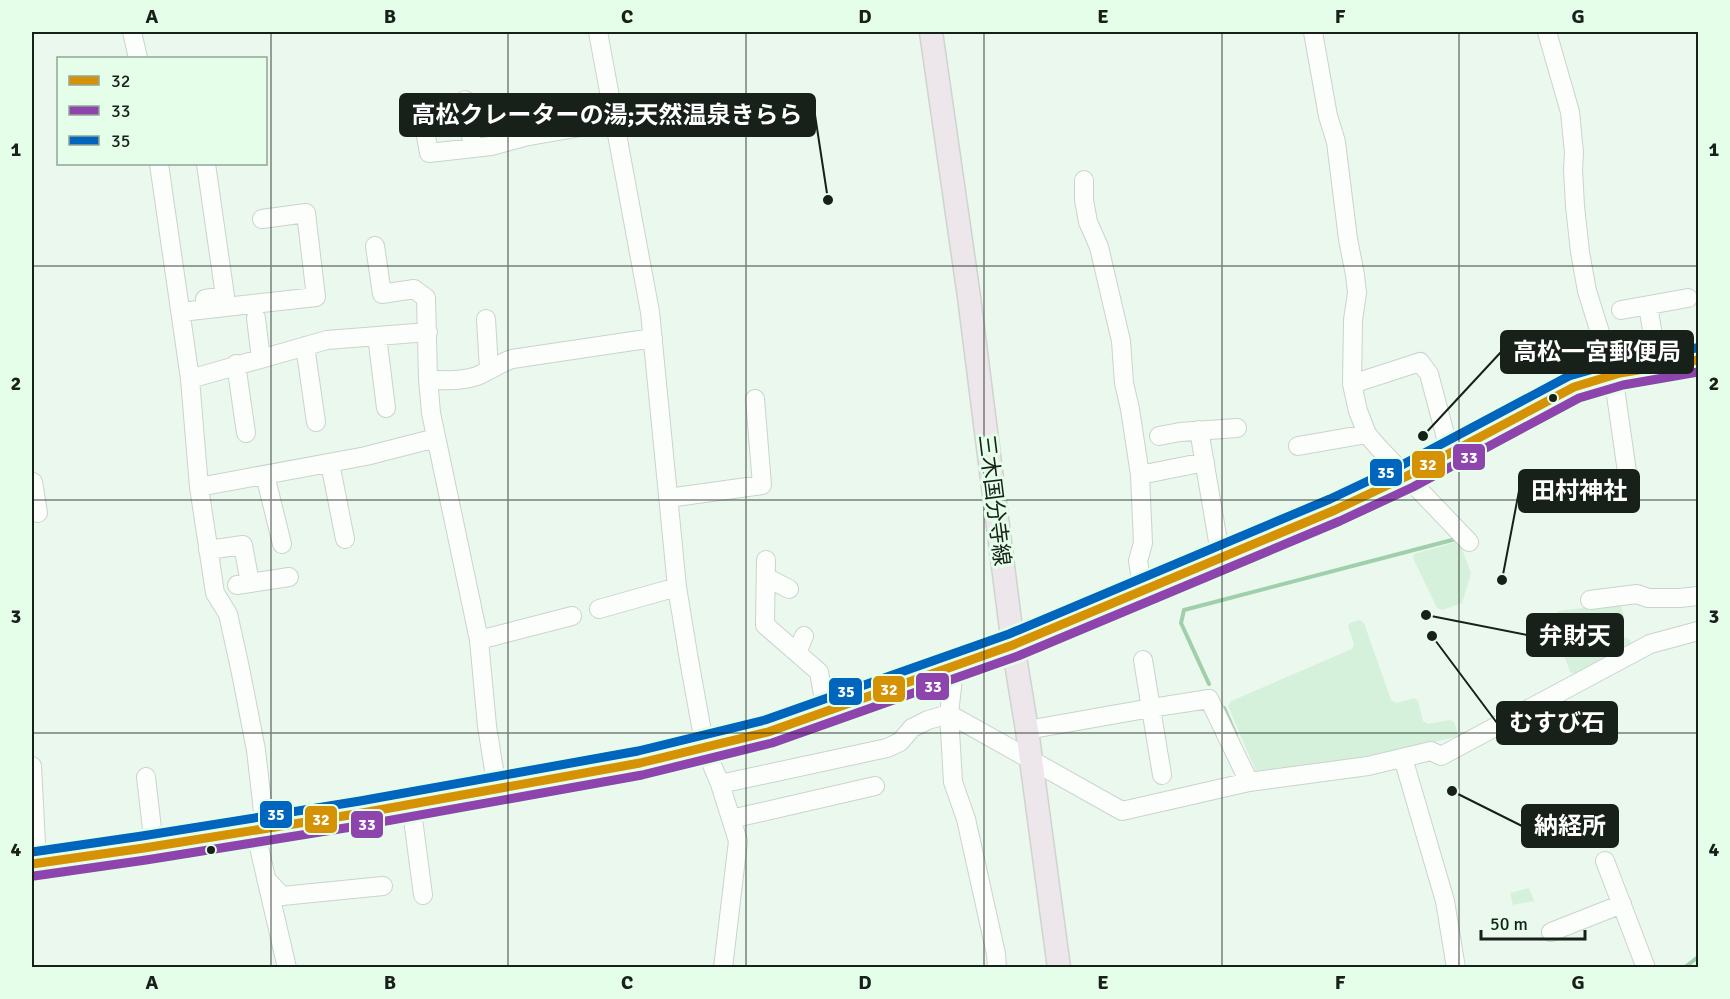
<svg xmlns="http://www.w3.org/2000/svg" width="1730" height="999" font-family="Signika,'Noto Sans JP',sans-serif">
  <rect width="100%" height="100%" fill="#ebf8ee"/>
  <path fill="#d6f1db" d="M1456 542 1460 544 1471 573 1470 577 1462 603 1442 610 1437 608 1413 558 1414 554Z
    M1618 603 1621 605 1624 617 1622 619 1563 634 1559 632 1556 614 1559 611Z
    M1360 620 1364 623 1391 700 1396 703 1414 698 1418 701 1423 721 1428 724 1450 720 1454 722 1458 734 1456 737C1391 752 1326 765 1260 773L1256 772 1228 706 1231 701 1352 649 1354 645 1348 626 1350 623Z
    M1620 635 1630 640 1631 644 1575 674 1570 672 1563 652 1565 648 1594 641 1597 643 1601 653 1613 650 1611 640 1613 637Z
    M1529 888 1534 901 1513 905 1510 893Z"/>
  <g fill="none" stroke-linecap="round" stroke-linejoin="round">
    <path stroke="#a0cfac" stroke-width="4" d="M1209 684 1181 623 1184 610 1456 539
      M1224 708 1236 735
      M1684 968 1698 957"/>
    <g stroke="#c9d4cc" stroke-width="20">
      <path id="minor" d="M132 32 138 58
        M598 32 650 312 677 587 689 660 705 748 720 784 738 841 723 968
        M1313 32 1328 116 1336 142 1348 239 1355 275 1357 293 1353 320 1352 384 1358 411 1367 434 1378 447 1469 542
        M1547 32 1570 112 1574 153 1573 170 1575 206 1580 252 1587 291 1613 374 1628 479
        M465 100 473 148
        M421 109 429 153 491 146 524 137 615 121
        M159 164 190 379 199 487 215 593 228 614 240 668 256 750 265 829
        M1084 180V200L1088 222 1099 247 1121 341 1124 383 1130 409 1140 475 1143 543 1138 561 1143 591
        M375 246 382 294 414 289 426 298 428 379 431 413 479 640 487 726 497 789
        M205 299 225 296 206 164
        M1648 306 1658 365
        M1621 310 1688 298
        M181 312 316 297 306 213 262 219
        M256 318 261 359
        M486 319 489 370
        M377 336 386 408
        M305 346 316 422
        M236 364 246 433
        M190 379 327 340 428 332
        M428 379C444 381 462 381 477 376 489 371 500 363 512 359L653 338
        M1352 384 1420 362 1429 374 1450 453
        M1199 430 1221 559
        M1159 436 1180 432 1237 428
        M1298 446 1367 434
        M330 463 345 539
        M265 475 282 544
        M1140 475 1205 462
        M33 482 38 513
        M199 487 366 456 436 438
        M668 498 762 485 755 399
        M208 550 243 545 250 583
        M766 560 765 625 819 672 826 711
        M766 577 789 589
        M237 585 289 577
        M1590 600 1637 594 1648 598H1680L1698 596
        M599 609 677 587
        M479 640 572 616
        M797 653 804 636
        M1143 660 1162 775
        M950 669 953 678 949 714 953 782 966 819 996 954 997 968
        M1027 730 1151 708 1209 699 1249 782
        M1403 758 1445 901 1456 968
        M32 766 37 863
        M146 777 154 846
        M720 784 887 748 900 742 912 728 928 720 949 714 1122 811 1249 782 1368 766 1431 751 1441 756 1650 644 1698 631
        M411 804 423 895
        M731 819 875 786
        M255 830 287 968
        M1605 861 1646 968
        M266 879 282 896 383 886
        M1551 932 1622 904"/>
    </g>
    <g stroke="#ced4cf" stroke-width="25">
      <path id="major" d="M931 32 969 297 1013 645 1027 730 1059 968
        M32 864 144 848 362 813 640 763 768 732 1013 645 1255 544 1335 510 1407 476 1574 387C1615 372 1656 366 1698 360"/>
    </g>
    <use href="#minor" stroke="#fcfefc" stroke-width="18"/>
    <use href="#major" stroke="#ede6eb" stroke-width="22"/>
    <g stroke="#e5feea" stroke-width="14">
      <path id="bus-1" d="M32 864 144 848 362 813 640 763 768 732 1013 645 1335 510 1407 476 1574 387 1620 373 1698 360"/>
    </g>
    <g stroke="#e5feea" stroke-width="14">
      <path id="bus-2" d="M34 876 146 860 364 825 642 775 772 743 1018 656 1340 521 1413 487 1579 398 1623 385 1698 372"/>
    </g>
    <g stroke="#e5feea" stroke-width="14">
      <path id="bus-3" d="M32 852 142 836 360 801 638 751 765 720 1009 634 1330 499 1402 465 1569 376 1618 362 1696 348"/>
    </g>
    <use href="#bus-1" stroke="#d59204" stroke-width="9"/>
    <use href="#bus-2" stroke="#8e44ad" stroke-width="9"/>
    <use href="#bus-3" stroke="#0065bd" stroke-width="9"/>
  </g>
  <path fill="none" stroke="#172019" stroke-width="1.5" stroke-opacity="0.55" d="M271 32V968M508 32V968M746 32V968M984 32V968M1222 32V968M1459 32V968M32 266H1698M32 500H1698M32 733H1698"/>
  <g fill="#172019" stroke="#e5feea" stroke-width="2">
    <circle cx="1553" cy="398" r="5"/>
    <circle cx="211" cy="850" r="5"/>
  </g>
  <g text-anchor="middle" stroke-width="6" stroke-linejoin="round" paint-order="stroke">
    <g font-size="22" fill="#172019" stroke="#e5feea">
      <text transform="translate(995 500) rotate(83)" y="8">三木国分寺線</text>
    </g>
  </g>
  <path fill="none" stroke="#172019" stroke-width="2" d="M828 200L815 115M1423 436L1501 352M1502 580L1519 491M1426 615L1527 635M1432 636L1497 723M1452 791L1522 826"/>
  <g fill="#172019" stroke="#e5feea" stroke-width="2">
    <circle cx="828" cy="200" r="6"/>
    <circle cx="1423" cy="436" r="6"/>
    <circle cx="1502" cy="580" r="6"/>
    <circle cx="1426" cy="615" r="6"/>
    <circle cx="1432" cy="636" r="6"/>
    <circle cx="1452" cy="791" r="6"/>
  </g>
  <g fill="#172019" stroke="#172019" stroke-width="2">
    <rect x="400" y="94" width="415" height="42" rx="6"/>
    <rect x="1501" y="331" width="192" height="42" rx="6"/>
    <rect x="1519" y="470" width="120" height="42" rx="6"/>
    <rect x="1527" y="614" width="96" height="42" rx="6"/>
    <rect x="1497" y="702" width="120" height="42" rx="6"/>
    <rect x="1522" y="805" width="96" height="42" rx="6"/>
  </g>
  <g font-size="24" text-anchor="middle" font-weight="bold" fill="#fff">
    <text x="607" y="123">高松クレーターの湯;天然温泉きらら</text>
    <text x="1597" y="360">高松一宮郵便局</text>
    <text x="1579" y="499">田村神社</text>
    <text x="1575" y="644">弁財天</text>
    <text x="1557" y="731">むすび石</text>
    <text x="1570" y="834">納経所</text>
  </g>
  <g stroke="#e5feea" stroke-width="2">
    <rect x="1452" y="443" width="34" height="28" rx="6" fill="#8e44ad"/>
    <rect x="1411" y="450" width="35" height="29" rx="6" fill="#d59204"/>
    <rect x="1369" y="458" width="34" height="29" rx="6" fill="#0065bd"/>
    <rect x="915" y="672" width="35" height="29" rx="6" fill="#8e44ad"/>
    <rect x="872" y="675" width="34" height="28" rx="6" fill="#d59204"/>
    <rect x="828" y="677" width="35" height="29" rx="6" fill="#0065bd"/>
    <rect x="259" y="800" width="34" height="29" rx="6" fill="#0065bd"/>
    <rect x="304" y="805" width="34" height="29" rx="6" fill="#d59204"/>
    <rect x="350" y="810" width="34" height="29" rx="6" fill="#8e44ad"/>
  </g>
  <g font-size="16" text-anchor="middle" font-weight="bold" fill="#fff">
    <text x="1469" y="463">33</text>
    <text x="1428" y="470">32</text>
    <text x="1386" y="478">35</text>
    <text x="933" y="692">33</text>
    <text x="889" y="695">32</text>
    <text x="846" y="697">35</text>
    <text x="276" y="820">35</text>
    <text x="321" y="825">32</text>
    <text x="367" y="830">33</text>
  </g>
  <rect width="1730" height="999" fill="none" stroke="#e5feea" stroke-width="66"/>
  <rect x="57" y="57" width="210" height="108" fill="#e5feea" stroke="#93a596" stroke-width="1.5"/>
  <rect x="69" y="76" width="30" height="9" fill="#d59204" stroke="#93a596" stroke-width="1.5"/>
  <text x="111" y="87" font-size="18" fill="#172019">32</text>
  <rect x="69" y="106" width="30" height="9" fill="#8e44ad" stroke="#93a596" stroke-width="1.5"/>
  <text x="111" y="117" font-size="18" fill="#172019">33</text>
  <rect x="69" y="136" width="30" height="9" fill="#0065bd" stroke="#93a596" stroke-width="1.5"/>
  <text x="111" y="147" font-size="18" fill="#172019">35</text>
  <path d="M1481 930v9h104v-9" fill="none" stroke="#172019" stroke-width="3"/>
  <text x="1490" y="930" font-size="18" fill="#172019" stroke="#e5feea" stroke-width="4.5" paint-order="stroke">50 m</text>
  <rect x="33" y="33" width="1664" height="933" fill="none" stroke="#172019" stroke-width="2"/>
  <g font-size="20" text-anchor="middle" font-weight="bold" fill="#172019">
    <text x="152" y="23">A</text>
    <text x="390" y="23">B</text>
    <text x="627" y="23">C</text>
    <text x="865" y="23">D</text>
    <text x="1103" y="23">E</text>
    <text x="1340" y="23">F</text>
    <text x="1578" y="23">G</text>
    <text x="16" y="156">1</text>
    <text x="1714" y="156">1</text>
    <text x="16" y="390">2</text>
    <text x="1714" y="390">2</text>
    <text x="16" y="623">3</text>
    <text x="1714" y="623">3</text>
    <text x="16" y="856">4</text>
    <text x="1714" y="856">4</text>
    <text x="152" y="989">A</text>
    <text x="390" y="989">B</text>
    <text x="627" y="989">C</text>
    <text x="865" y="989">D</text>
    <text x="1103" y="989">E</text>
    <text x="1340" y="989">F</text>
    <text x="1578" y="989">G</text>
  </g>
</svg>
